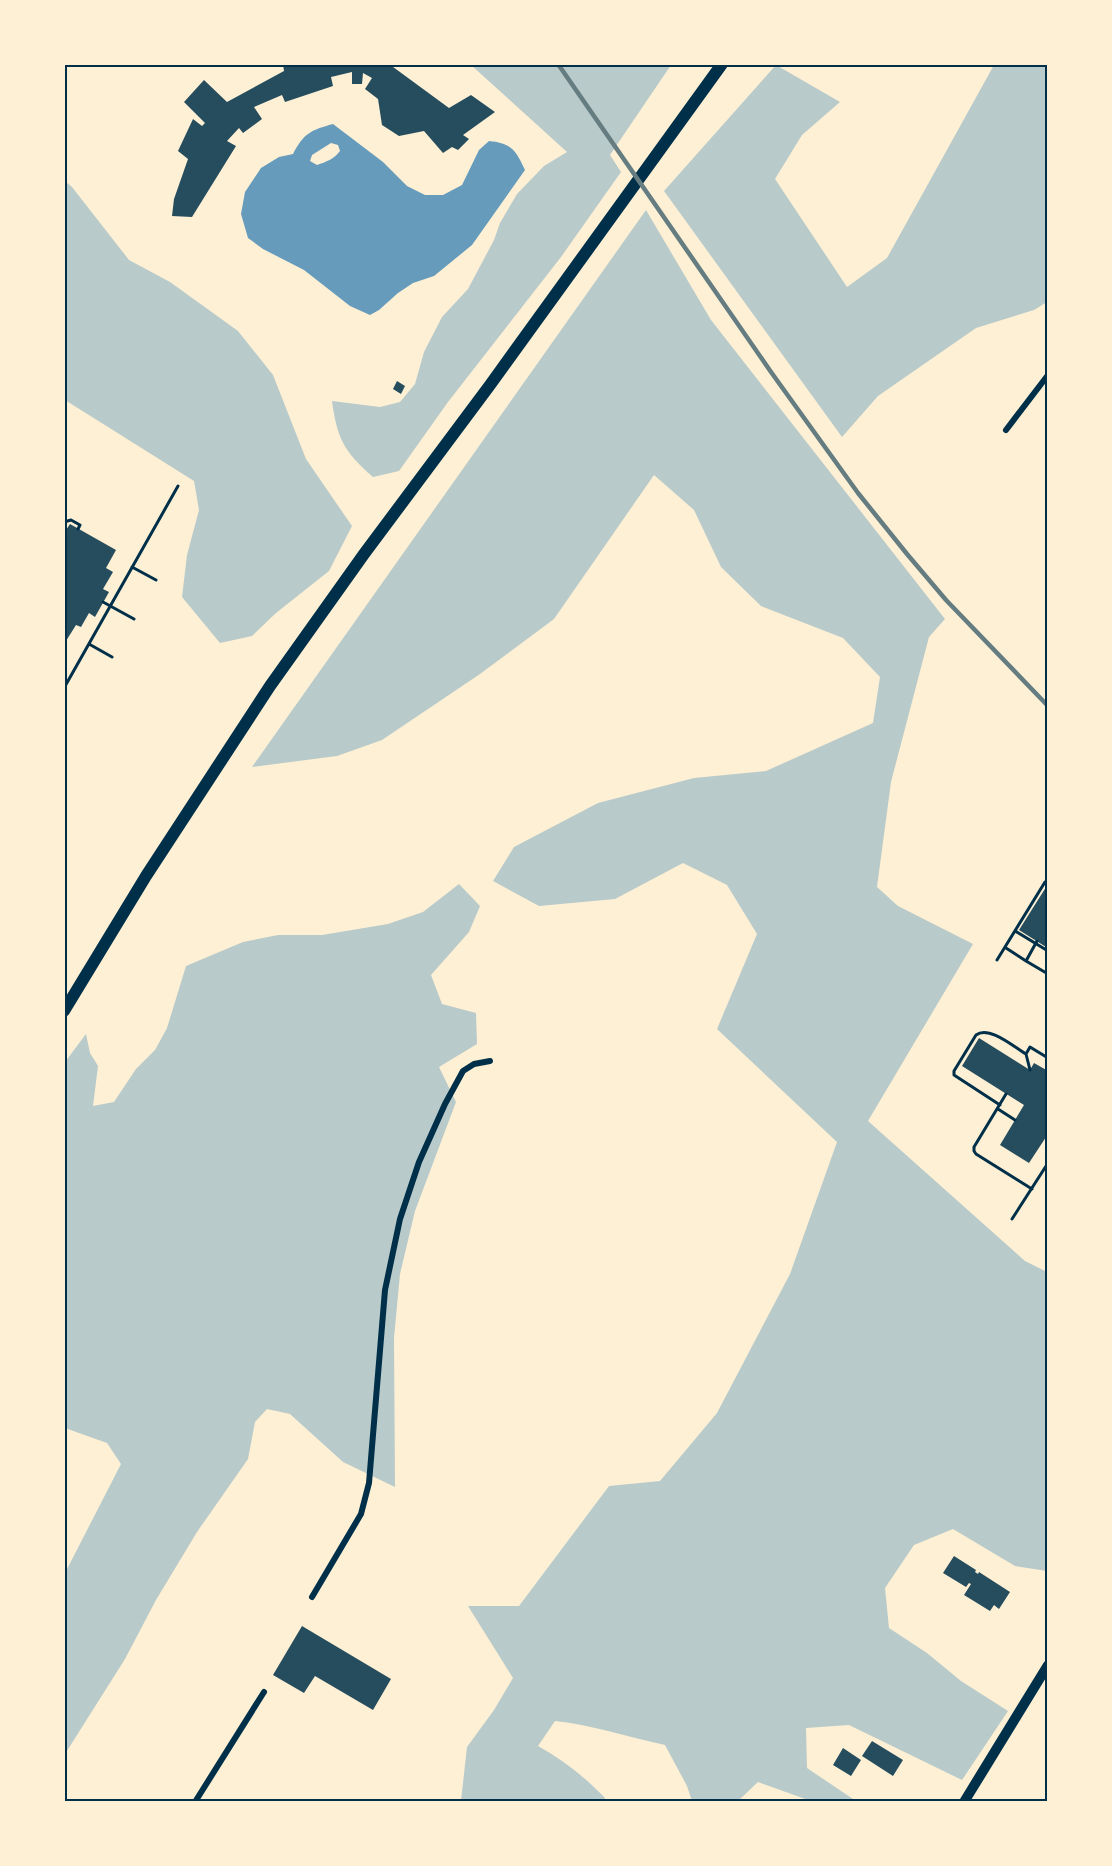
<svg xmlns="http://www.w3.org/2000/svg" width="1112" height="1866" font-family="'Exo 2',sans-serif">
  <rect width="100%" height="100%" fill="#fdf0d5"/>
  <path fill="#b9caca" d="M471 65H671L610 155 621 172 561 257 448 402 399 471 373 477C344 452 337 438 332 401L380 407 400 402 415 384 424 352 442 317 468 289 494 240 500 223 517 194 544 166 567 152Z
    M776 65 840 102 802 135 775 179 847 287 887 258 994 65H1047V302L1034 310 976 328 878 396 842 437 664 191Z
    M65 181 72 187 129 260 170 282 238 331 273 375 306 459 352 526 329 571 276 613 252 636 220 643 182 597 187 555 199 510 194 481 65 400Z
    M646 210 711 320 945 619 929 637 891 782 877 887 898 906 973 944 868 1121 1025 1261 1047 1272V1571L1015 1566 953 1529 914 1545 885 1588 889 1628 927 1653 961 1681 1008 1711 962 1780 849 1725 806 1728 807 1768 856 1801H811L758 1782 738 1801H692L687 1786 665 1745C628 1737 592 1725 555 1721L538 1746C563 1760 585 1777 605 1798L603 1801H461L467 1747 494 1710 513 1678 468 1606H519L609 1486 660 1481 717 1413 790 1274 837 1142 717 1029 757 934 727 885 683 863 615 899 539 906 493 881 514 847 598 803 694 778 766 771 873 723 880 677 843 638 761 606 721 567 694 510 654 475 554 619 480 674 382 740 337 756 252 767Z
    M459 884 480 906 469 932 431 975 442 1004 476 1013 477 1044 439 1067 456 1102 415 1211 400 1274 394 1338 395 1487 343 1462 290 1414 267 1409 255 1422 248 1459 197 1532 156 1600 125 1659 65 1754V1573L121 1464 107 1443 65 1428V1062L86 1034 90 1053 98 1066 93 1106 114 1102 136 1069 155 1050 167 1028 186 966 243 942 278 935H322L388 924 423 912Z"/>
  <path fill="#669bbc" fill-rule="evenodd" d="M333 124 383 162 407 186 425 195H443L462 185 479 150 489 141C511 143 516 150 525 170L472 245 434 276 413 283 398 293 379 310 370 315 350 306 304 270 263 249 248 238 241 214 245 192 261 168 279 157 293 154C304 133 311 130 333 124ZM331 143 338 145 340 151C334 159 326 162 317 165L310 161 312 155Z"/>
  <path fill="#264d5e" d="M283 64H389L449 108 471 95 495 112 463 135 469 139 458 150 452 147 443 153 424 131 399 136 382 125 378 99 365 89 372 78 363 73 362 84H352V72L331 77 333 86 285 102 282 95 254 107 262 119 243 133 239 128 227 141 236 146 192 217 172 216 174 199 188 159 178 151 193 119 202 126 205 123 184 102 204 80 227 102 284 71Z
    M397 381 405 386 401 394 393 389Z
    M70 524 116 550 106 568 113 572 103 589 109 592 95 617 89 613 81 627 76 625 66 641 64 640V533Z
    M1048 884V946L1046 947 1019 930Z
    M979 1038 1030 1070 1034 1063 1048 1071V1134L1029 1163 1000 1145 1024 1105 962 1066Z
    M954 1556 976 1570 975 1572 978 1574 979 1572 1010 1592 999 1609 994 1605 990 1611 964 1595 971 1584 969 1583 966 1587 943 1573Z
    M302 1626 391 1679 373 1710 315 1676 304 1693 273 1675Z
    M872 1741 903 1760 893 1776 862 1756Z
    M843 1748 861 1760 851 1776 833 1765Z"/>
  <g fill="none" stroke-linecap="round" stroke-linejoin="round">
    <path stroke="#003049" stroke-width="3" d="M64 522 71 520 80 525 78 529
      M132 567 156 580
      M103 602 134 619
      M89 644 112 657
      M64 688 178 486
      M1015 931 1048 951
      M1006 948 1026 961 1037 941
      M997 960 1045 882 1048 884
      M1026 961 1048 974
      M1026 1054 1030 1047 1048 1058
      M1006 1094 974 1147V1151L976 1154 1032 1189
      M1000 1105 954 1075V1071L976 1035C989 1025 1014 1047 1026 1054L1030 1070
      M998 1109 1015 1120
      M1012 1219 1048 1163"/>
    <path stroke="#003049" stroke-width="6" d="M1006 430 1048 375
      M312 1597 361 1514 369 1483 385 1290 400 1219 419 1162 445 1104 463 1071 474 1064 490 1061
      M195 1802 264 1692"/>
    <path stroke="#003049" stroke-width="10" d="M964 1802 1048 1665"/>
    <path stroke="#003049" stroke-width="12" d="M64 1011 146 876 270 686 364 554 490 385 722 64"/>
    <path stroke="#657d81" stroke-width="4.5" d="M558 64 771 372 858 493 907 554 946 600 1048 706"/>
  </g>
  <rect width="1112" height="1866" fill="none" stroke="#fdf0d5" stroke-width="132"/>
  <rect x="66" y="66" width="980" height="1734" fill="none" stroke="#003049" stroke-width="2"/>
</svg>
